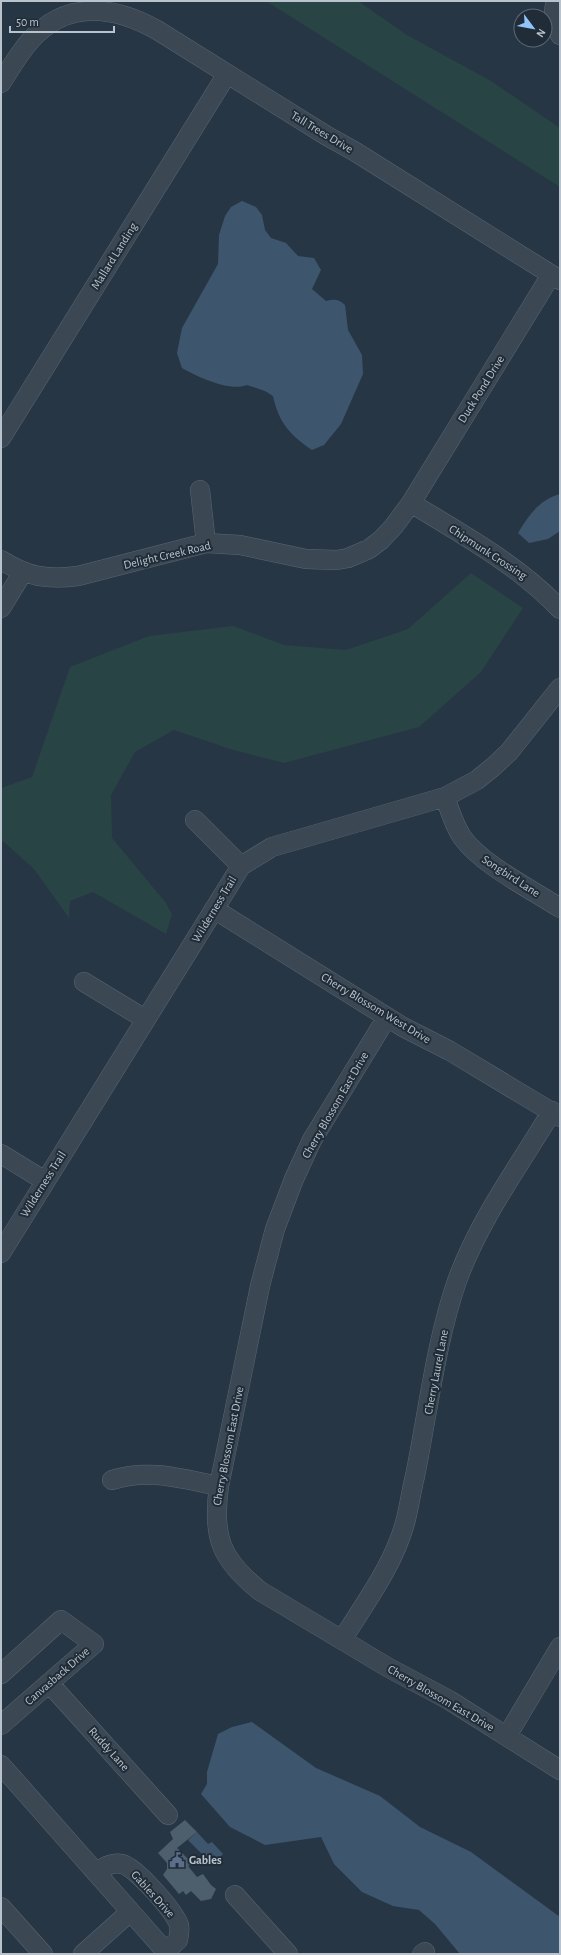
<svg xmlns="http://www.w3.org/2000/svg" width="561" height="1955" font-family="'Alegreya Sans',sans-serif">
  <rect width="100%" height="100%" fill="#273644"/>
  <path fill="#294445" d="M266 1H358L407 35 491 81 560 128V187Z
    M471 573 523 608 481 672 419 727 284 763 230 749 174 730 135 752 111 795 112 838 166 903 172 914 166 934 93 892 70 901 69 918 34 869 4 842 1 841V788L32 777 70 667 149 636 233 626 284 645 346 650 408 629Z"/>
  <path fill="#3d566d" d="M242 201 256 207 262 215 265 230 271 238 286 243 298 256 314 258 321 270 312 289 326 301C334 299 339 299 345 305L348 330 362 355 363 374 341 424 324 445 312 450C290 435 279 423 273 396L265 391 247 385C230 392 198 377 182 368L177 353 182 328 218 264 219 235 225 216 231 207Z
    M560 494V531L548 539 529 543 518 533C529 515 539 500 560 494Z
    M252 1722 316 1768 380 1796 420 1827 471 1852 560 1917V1954H460L435 1924 419 1910 393 1906 362 1892 334 1864 321 1837 265 1845 230 1827 201 1794 207 1784V1772L218 1734 232 1727Z
    M197 1832 208 1844 212 1842 223 1854 218 1859 214 1855 207 1859 188 1840Z"/>
  <path fill="#4d5e6c" d="M185 1820 197 1832 177 1848 193 1864 188 1866 197 1877 203 1874 211 1885 216 1889 211 1899 201 1901 191 1891 186 1895 183 1891 179 1894 163 1875 167 1869V1863L158 1853 173 1839 170 1832Z"/>
  <g fill="none" stroke-linecap="round" stroke-linejoin="round">
    <g stroke="#5a6671" stroke-width="20">
      <path id="minor" d="M556 1C552 14 554 23 560 35
        M1 83C10 69 18 55 29 42 65 0 112 5 157 30L327 136 354 151 560 280
        M1 438 227 74
        M200 490 206 543
        M411 503C463 535 517 564 560 609
        M1 560C28 577 47 580 78 576L206 543 240 545 306 559 337 560 348 558 369 549 381 540 394 526 411 503 551 275
        M1 608 23 572
        M445 797C450 811 454 825 462 837 482 865 531 889 560 908
        M195 820 241 866
        M214 909 403 1027 450 1051 560 1117
        M84 982 145 1019
        M387 1017 312 1140 294 1179 275 1229 260 1286 219 1486C212 1536 220 1559 260 1591L389 1668 449 1700 560 1770
        M1 1154 45 1181
        M1 1253 241 866 272 847 445 797 477 780 493 767 509 752 560 688
        M112 1480C149 1468 182 1479 219 1486
        M342 1640C365 1603 393 1566 405 1523 409 1508 411 1492 415 1476 428 1412 436 1341 457 1281 479 1220 519 1166 552 1111
        M1 1674 61 1620 94 1644 1 1725
        M49 1683 168 1815
        M507 1736 560 1647
        M1 1765 168 1954
        M96 1873C104 1867 111 1862 122 1864 136 1867 174 1911 179 1925 180 1929 179 1935 178 1940L166 1951
        M235 1895 288 1954
        M1 1907 43 1954
        M83 1954 130 1912
        M422 1954 425 1952"/>
    </g>
    <use href="#minor" stroke="#3b4853" stroke-width="19"/>
  </g>
  <defs>
    <g id="civic-bare" transform="scale(1.2)"><path d="M-.6-6.5H3V-4.5H.6V-3L4-1V1h2V6H-6V1h2V-1L-.6-3ZM-1.2 2.5V6h2.4V2.5Z" fill="#5c6f8a" stroke="#202d39" stroke-width="2.5" paint-order="stroke"/></g>
  </defs>
  <g fill-rule="evenodd">
    <use href="#civic-bare" x="177" y="1860"/>
  </g>
  <g text-anchor="middle" stroke-width="4" stroke-linejoin="round" paint-order="stroke">
    <g font-size="12" fill="#b9c3cd" stroke="#202d39">
      <text transform="translate(322 132) rotate(31)" y="4">Tall Trees Drive</text>
      <text transform="translate(114 256) rotate(-58)" y="4">Mallard Landing</text>
      <text transform="translate(481 389) rotate(-58)" y="4">Duck Pond Drive</text>
      <text transform="translate(488 552) rotate(33)" y="4">Chipmunk Crossing</text>
      <text transform="translate(167 555) rotate(-13)" y="4">Delight Creek Road</text>
      <text transform="translate(511 876) rotate(33)" y="4">Songbird Lane</text>
      <text transform="translate(214 909) rotate(-59)" y="4">Wilderness Trail</text>
      <text transform="translate(376 1008) rotate(31)" y="4">Cherry Blossom West Drive</text>
      <text transform="translate(335 1105) rotate(-60)" y="4">Cherry Blossom East Drive</text>
      <text transform="translate(43 1184) rotate(-58)" y="4">Wilderness Trail</text>
      <text transform="translate(436 1372) rotate(-79)" y="4">Cherry Laurel Lane</text>
      <text transform="translate(228 1446) rotate(-79)" y="4">Cherry Blossom East Drive</text>
      <text transform="translate(57 1676) rotate(-41)" y="4">Canvasback Drive</text>
      <text transform="translate(441 1698) rotate(30)" y="4">Cherry Blossom East Drive</text>
      <text transform="translate(109 1749) rotate(48)" y="4">Ruddy Lane</text>
      <text transform="translate(153 1894) rotate(48)" y="4">Gables Drive</text>
    </g>
    <g font-size="12" font-weight="bold" fill="#b9c3cd" stroke="#202d39" text-anchor="start">
      <text x="189" y="1864">Gables</text>
    </g>
  </g>
  <rect width="561" height="1955" fill="none" stroke="#b9c3cd" stroke-width="4"/>
  <g transform="translate(533 28) rotate(122)"><circle r="19" fill="#202d39" stroke="#5d6974"/>
  <path d="M0-3L7 15L0 10L-7 15Z" fill="#91c5fa"/>
  <text y="-6" font-size="11" font-weight="bold" text-anchor="middle" fill="#b9c3cd">N</text>
  </g>
  <path d="M10 26v6h104v-6" fill="none" stroke="#b9c3cd" stroke-width="2"/>
  <text x="16" y="26" font-size="12" fill="#b9c3cd" stroke="#202d39" stroke-width="3" paint-order="stroke">50 m</text>
</svg>
